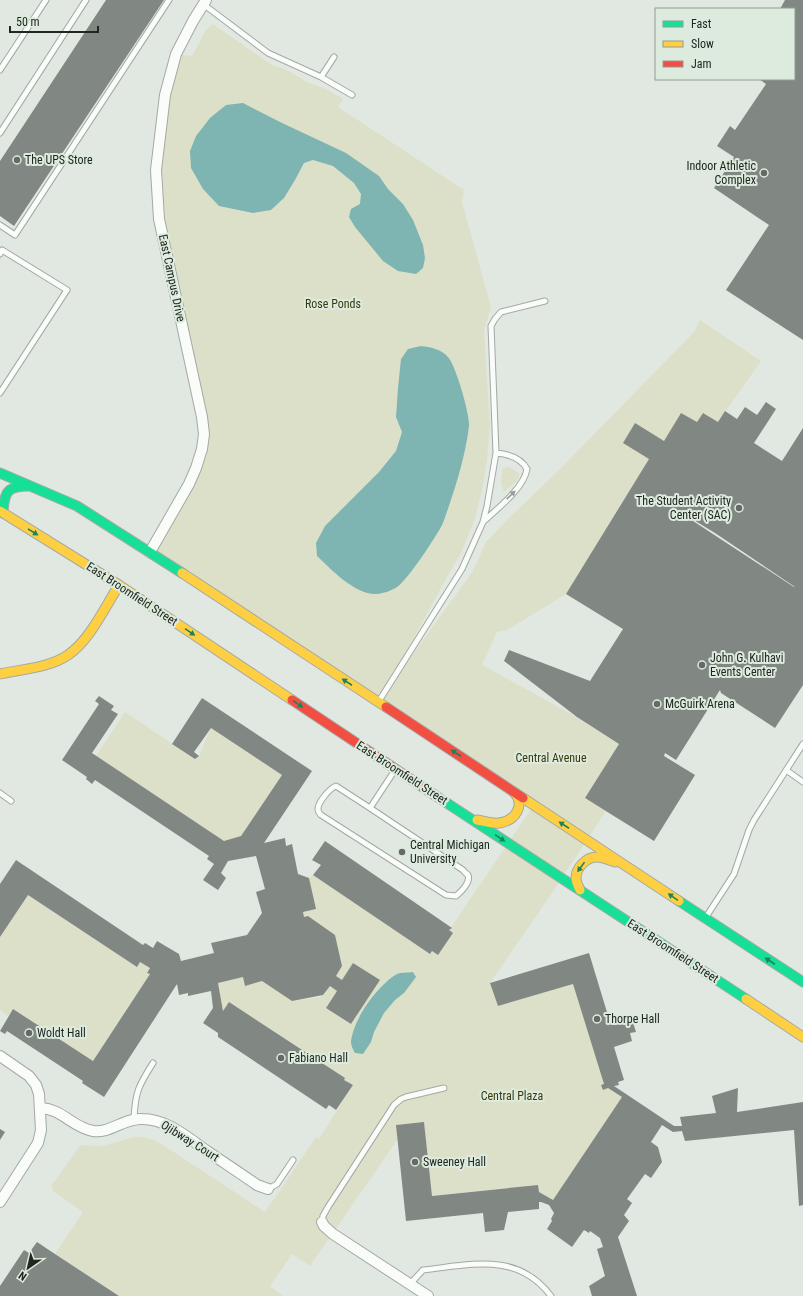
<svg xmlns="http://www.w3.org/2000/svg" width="803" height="1296" font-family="'Roboto Condensed',sans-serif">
  <rect width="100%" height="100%" fill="#e0e8e1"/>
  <path fill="#dde0c9" d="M213 24 272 65 287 70 307 82 326 89 343 99 338 107 464 190 462 202 491 307 484 331 490 425 487 460 482 491 474 521 462 551 442 586 382 697 473 571 486 542 508 519 560 469 694 332 700 320 761 361 718 422 703 413 697 422 681 413 664 441 649 459 566 594 507 630 497 632 482 665 577 717 619 744 585 798 606 811 550 896 490 983 498 1006 573 984 604 1084 603 1090 608 1088 622 1097 553 1200 539 1192 538 1185 432 1196 424 1122 397 1125 398 1139 310 1266 292 1254 270 1286 283 1296H119L55 1254 83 1212 53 1191 52 1189V1185L79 1147 81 1145 103 1146 134 1137C145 1136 154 1140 163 1145L265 1212 316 1137 319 1139 353 1085 344 1080V1078L229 1002 223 1011 218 983 243 977 245 985 262 981 292 1001 321 997 330 986 337 991 326 1008 351 1024 378 979 354 963 342 980 336 976 342 966 335 935 308 916 304 917 303 912 315 909 309 878 313 875 430 954 432 951 438 955 453 933 449 930 456 920 534 805 150 552 196 468 202 417 164 243 156 170 176 54 192 56 206 30Z
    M509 467 520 474 517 481 504 492 501 482 503 468Z
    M125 712 195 759 199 756 211 728 282 775 241 836 224 841 96 756Z
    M28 895 137 967 140 962 150 968 147 972 150 974 93 1061 13 1009 8 1016 0 1010V937Z"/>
  <path fill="#7eb4b1" d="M243 103 280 122 346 153 379 176 388 189 403 204 413 220 423 245 425 258 423 268 416 274 398 271 383 261 355 227 349 217 351 209 360 204 361 194 354 183 333 166 313 160 304 163 295 180 284 198 271 210 253 213 219 206 203 189 191 168 190 151 196 136 210 118 226 105Z
    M421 346C430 347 441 349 448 357 456 366 470 415 469 426 465 459 454 492 443 523 438 534 407 581 397 587 393 590 382 594 377 594 355 595 332 570 317 556L316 543 325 526 379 472 396 451 402 432 396 417 398 388 401 359 408 349Z
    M413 972 416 977 404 993 395 1000 384 1013 374 1032 371 1042 363 1054 355 1053C353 1050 351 1045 351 1042 353 1019 378 985 397 974 401 972 408 973 413 972Z"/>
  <path fill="#818884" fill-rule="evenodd" d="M106 0H164L14 226 0 216V161Z
    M785 0H803V340L726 290 769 225 714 188 734 157 717 146 730 126 735 130 766 84 759 79H794V9H780Z
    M766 402 776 409 754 443 782 461 803 428V685L775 728 721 693 720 690 676 760 665 753 664 756 695 775 654 841 585 798 619 744 577 717 504 661 509 650 590 681 623 629 566 594 649 459 623 443 635 423 664 441 681 413 697 422 703 413 718 422 725 411 737 419 745 407 757 415ZM661 500 715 533 795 587H794Z
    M99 696 114 706 111 710 118 714 92 753 224 841 241 836 282 775 211 728 194 752 199 756 195 759 172 744 202 698 312 771 264 843 285 838 286 846 292 844 298 874 309 878 316 909 303 912 304 917 308 916 335 935 342 966 336 976 342 980 353 963 380 980 351 1024 326 1008 337 991 330 986 323 995 292 1001 262 981 245 986 243 977 218 983 223 1011 229 1002 345 1078 344 1080 353 1085 336 1110 329 1105 326 1109 218 1037V1033L203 1023 213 1008 211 991 188 996V993L179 995 177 984 104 1097 82 1083 83 1081 7 1031 5 1034 0 1031 13 1009 93 1061 150 974 147 973 150 968 140 962 137 967 28 895 0 937V884L16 860 143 945 145 943 153 948 157 941 179 954 181 961 214 953 211 943 247 935 262 913 256 892 265 889 256 856 228 861 221 873 226 878 218 890 203 880 214 864 207 859 209 856 95 780 92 784 86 779 87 777 62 760 99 704 95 701Z
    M325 841 452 928 449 930 453 933 438 955 432 951 430 954 313 875 321 865 312 860Z
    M589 953 610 1022 631 1016 636 1032 630 1033 632 1041 614 1047 624 1080 618 1082 619 1085 614 1086 674 1126H682L680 1117 716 1113 712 1096 738 1088 737 1112 803 1102V1205L799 1206 794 1130 685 1141 682 1131 673 1132 662 1125 651 1142 658 1147 662 1162 651 1178 645 1174 627 1199 632 1203 624 1215 629 1221 618 1237 637 1296H592L589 1286 605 1276 597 1249 603 1247 600 1238 590 1231 589 1233 584 1230 572 1247 547 1229 552 1221 551 1219 554 1213 549 1205 541 1202H539V1209L508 1212 504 1230 485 1232 483 1213 406 1221 396 1125 424 1122 432 1196 538 1185 539 1192 553 1200 622 1097 608 1088 603 1090 601 1085 604 1084 573 984 498 1006 490 983Z
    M0 1129 5 1132 0 1140Z
    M37 1242 55 1254 119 1296H0V1286L24 1250 29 1253Z"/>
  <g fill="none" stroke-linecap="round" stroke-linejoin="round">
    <g stroke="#a3a9a4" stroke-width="7">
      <path id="lane" d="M203 4 268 53 321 77 352 95
        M0 70 46 0
        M321 77 334 57
        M0 133 86 0
        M0 225 15 235 169 0
        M0 254 2 250 67 290 0 393
        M484 521C498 508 524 488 527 469 521 458 508 454 496 453
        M379 701 462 569 483 522 487 506 496 453 491 326 495 319 501 312 545 301
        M786 770 803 782
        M0 793 11 801
        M370 808 463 870C463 871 467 874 468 875 471 882 461 892 456 896L446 895 321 815C319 813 318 811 318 809 318 802 330 788 336 786L370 808 395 770
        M706 917 734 874 749 830 754 820 803 744
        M134 1119C135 1092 139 1085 153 1063
        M268 1189 277 1184 293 1160
        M322 1222 323 1216 328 1207 394 1105 401 1099 406 1097 444 1088
        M410 1284 423 1270C470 1265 517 1251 551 1296"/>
    </g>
    <g stroke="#a3a9a4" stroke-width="12">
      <path id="street" d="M150 552 189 484 196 468 202 449 204 434 202 417 159 219 156 170 165 95 176 54 193 21 206 0
        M0 1056 29 1076 36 1085 39 1094 41 1130 38 1143 0 1202
        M41 1108C62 1109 72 1127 93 1131 109 1134 124 1118 142 1119 167 1119 187 1137 207 1151 223 1162 240 1173 257 1185L268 1189
        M322 1222 324 1226 333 1234 428 1296"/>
    </g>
    <g stroke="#a3a9a4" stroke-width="11">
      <path id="fast" d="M0 473 77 506 182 573
        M3 513C4 492 7 486 29 486
        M433 794 746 999
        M679 901 803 982"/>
    </g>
    <g stroke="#a3a9a4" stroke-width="11">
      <path id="slow" d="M0 511 119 585 292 700
        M182 573 386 707
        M0 674C22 669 49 668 68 655 90 640 105 607 119 585
        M523 798 679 901
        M477 820C484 821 492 824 499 823 515 821 526 805 514 792
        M580 890C578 886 576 882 576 878 576 868 586 857 597 857 603 857 609 860 615 862
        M746 999 803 1037"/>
    </g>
    <g stroke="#a3a9a4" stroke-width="11">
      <path id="jam" d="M292 700 433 794
        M386 707 523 798"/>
    </g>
    <use href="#lane" stroke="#fafcfa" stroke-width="5"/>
    <use href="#street" stroke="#fafcfa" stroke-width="10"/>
    <use href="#fast" stroke="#16e098" stroke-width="9"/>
    <use href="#slow" stroke="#ffcf43" stroke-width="9"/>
    <use href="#jam" stroke="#f24e42" stroke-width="9"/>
  </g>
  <defs><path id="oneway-solid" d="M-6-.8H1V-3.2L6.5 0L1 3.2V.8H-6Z"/></defs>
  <use fill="#989c98" href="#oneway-solid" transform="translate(511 495) rotate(-44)"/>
  <g fill="#1c835c">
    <use href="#oneway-solid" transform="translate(33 532) rotate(32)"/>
    <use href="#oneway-solid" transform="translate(190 632) rotate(34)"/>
    <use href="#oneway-solid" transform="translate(347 682) rotate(-147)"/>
    <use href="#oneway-solid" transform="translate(298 704) rotate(34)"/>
    <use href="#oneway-solid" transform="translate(456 753) rotate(-147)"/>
    <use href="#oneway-solid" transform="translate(564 825) rotate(-147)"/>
    <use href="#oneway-solid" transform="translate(500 838) rotate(34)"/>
    <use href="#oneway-solid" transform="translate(581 867) rotate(126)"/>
    <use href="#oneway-solid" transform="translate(673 897) rotate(-146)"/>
    <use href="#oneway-solid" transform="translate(770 961) rotate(-147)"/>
  </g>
  <g fill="#646a64" stroke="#ddebde" stroke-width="1.5">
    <circle cx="17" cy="160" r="4"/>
    <circle cx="764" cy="173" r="4"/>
    <circle cx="739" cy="508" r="4"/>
    <circle cx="702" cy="665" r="4"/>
    <circle cx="657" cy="704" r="4"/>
    <circle cx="402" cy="852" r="4"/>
    <circle cx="597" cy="1019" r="4"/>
    <circle cx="29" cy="1033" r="4"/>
    <circle cx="281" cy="1058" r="4"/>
    <circle cx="415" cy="1162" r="4"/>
  </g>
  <g text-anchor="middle" stroke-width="4" stroke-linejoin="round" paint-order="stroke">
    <g font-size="12" fill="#212621" stroke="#ddebde" text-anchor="start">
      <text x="25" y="164">The UPS Store</text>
      <text x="756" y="170" text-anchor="end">Indoor Athletic<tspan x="756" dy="14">Complex</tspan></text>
      <text x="731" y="505" text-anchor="end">The Student Activity<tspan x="731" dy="14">Center (SAC)</tspan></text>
      <text x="710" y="662">John G. Kulhavi<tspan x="710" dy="14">Events Center</tspan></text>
      <text x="665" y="708">McGuirk Arena</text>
      <text x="410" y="849">Central Michigan<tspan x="410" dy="14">University</tspan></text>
      <text x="605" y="1023">Thorpe Hall</text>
      <text x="37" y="1037">Woldt Hall</text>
      <text x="289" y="1062">Fabiano Hall</text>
      <text x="423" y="1166">Sweeney Hall</text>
    </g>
    <g font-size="12" fill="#212621" stroke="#ddebde">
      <text transform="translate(172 278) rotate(78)" y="4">East Campus Drive</text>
      <text transform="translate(132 594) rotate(33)" y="4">East Broomfield Street</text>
      <text transform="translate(402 773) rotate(33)" y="4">East Broomfield Street</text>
      <text transform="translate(673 951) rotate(33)" y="4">East Broomfield Street</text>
      <text transform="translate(190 1141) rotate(32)" y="4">Ojibway Court</text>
    </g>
    <g font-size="12" fill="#3c380b" stroke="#ddebde">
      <text x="333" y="308">Rose Ponds</text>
      <text x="551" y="762">Central Avenue</text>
      <text x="512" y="1100">Central Plaza</text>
    </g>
  </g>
  <rect x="655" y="8" width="140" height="72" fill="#ddebde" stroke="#929c92"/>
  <rect x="663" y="21" width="20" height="6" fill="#16e098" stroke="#929c92"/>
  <text x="691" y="28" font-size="12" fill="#212621">Fast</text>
  <rect x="663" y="41" width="20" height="6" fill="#ffcf43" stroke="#929c92"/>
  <text x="691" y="48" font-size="12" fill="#212621">Slow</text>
  <rect x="663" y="61" width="20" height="6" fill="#f24e42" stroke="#929c92"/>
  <text x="691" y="68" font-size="12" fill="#212621">Jam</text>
  <g transform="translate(28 1268) rotate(214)" stroke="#ddebde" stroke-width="3" paint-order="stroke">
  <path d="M0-3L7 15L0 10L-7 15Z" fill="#212621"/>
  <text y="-6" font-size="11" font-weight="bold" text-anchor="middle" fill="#212621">N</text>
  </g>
  <path d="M10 26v6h88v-6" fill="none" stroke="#212621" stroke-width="2"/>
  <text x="16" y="26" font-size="12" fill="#212621" stroke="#ddebde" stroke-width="3" paint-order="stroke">50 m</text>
</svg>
